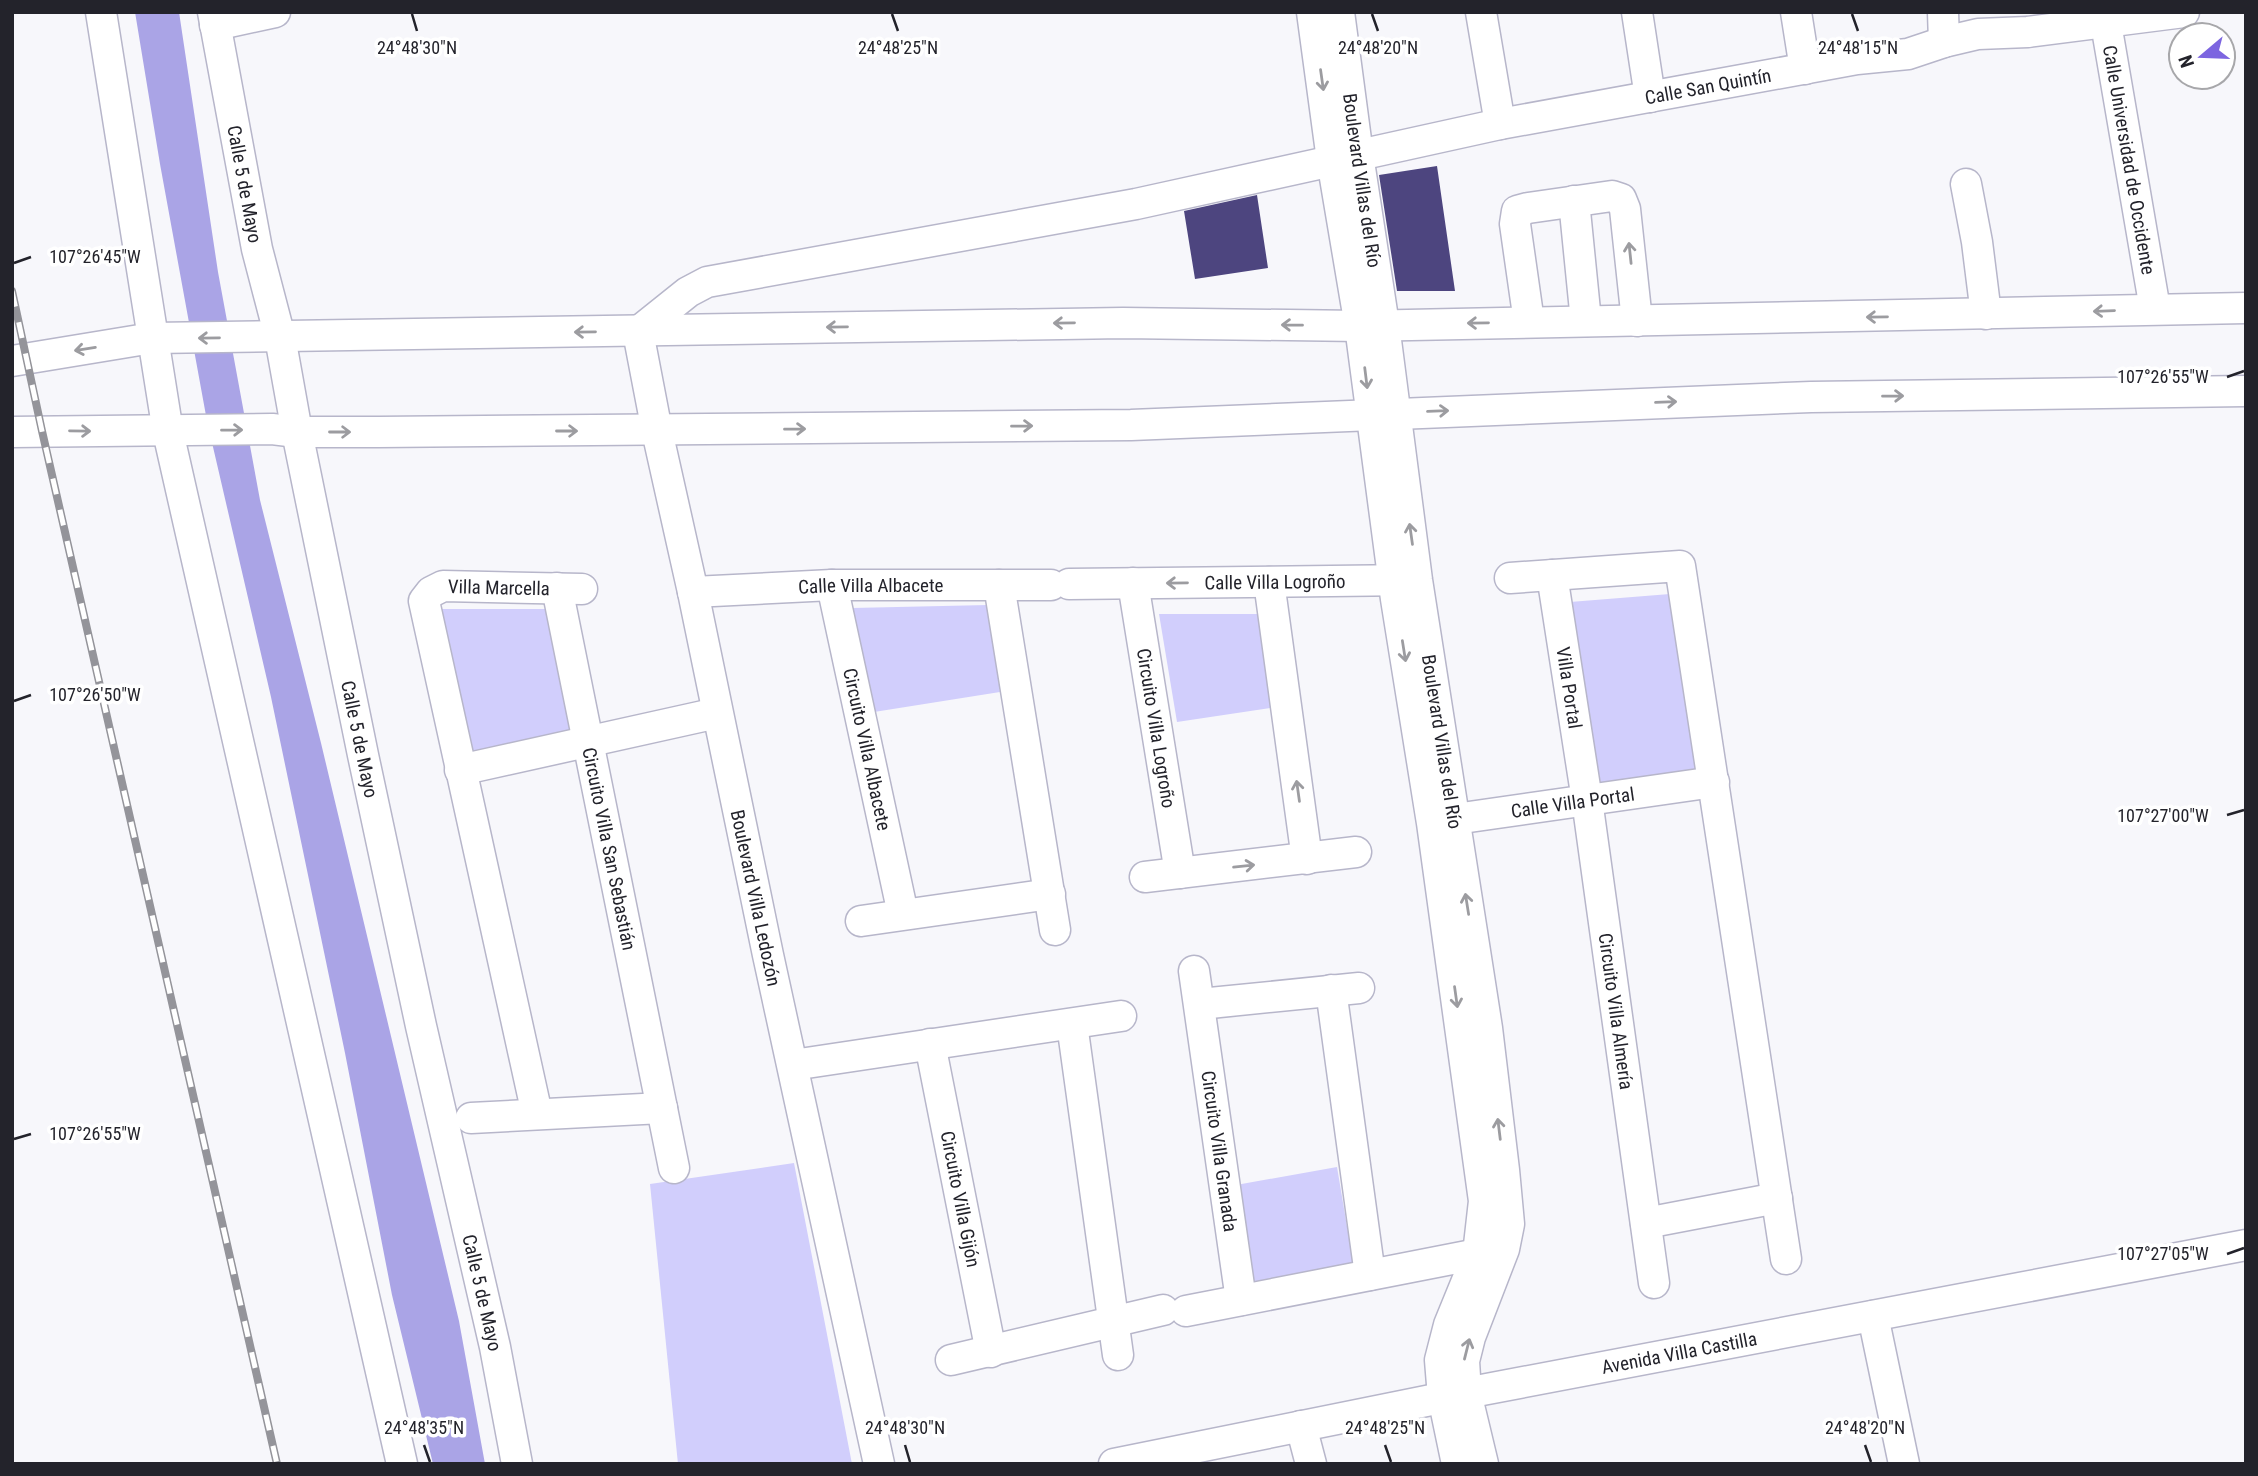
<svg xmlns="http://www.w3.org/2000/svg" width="2258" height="1476" font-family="'Roboto Condensed',sans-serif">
  <rect width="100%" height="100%" fill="#f7f7fb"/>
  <path fill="#d1cefc" d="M1670 594 1697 776 1602 791 1570 602Z
    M988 605 1000 692 874 712 852 608Z
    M434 609H546L572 738 467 762Z
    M1159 614H1264L1277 707 1177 722Z
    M794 1163 852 1464H678L650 1184Z
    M1337 1167 1355 1274 1252 1295 1236 1185Z"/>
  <path fill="#aaa4e6" d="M135 12H179L218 272 260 500 321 743 459 1321 485 1464H433L392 1295 345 1053 271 697 207 421 160 164Z"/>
  <path fill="#4d457f" d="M1437 166 1455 291H1397L1379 175Z
    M1257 195 1268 268 1195 279 1184 211Z"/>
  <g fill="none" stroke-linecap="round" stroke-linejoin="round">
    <g stroke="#b7b6ca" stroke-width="33">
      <g id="minor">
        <path d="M101 12 168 432 402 1464"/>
        <path id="s1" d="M213 12 257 249 280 337 297 432 363 755 421 1026 495 1347 517 1464"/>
        <path d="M1312 12 1332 160 1360 326 1396 599 1432 823 1484 1201 1478 1254 1449 1325 1440 1360 1443 1397 1457 1464"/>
        <path id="s2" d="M1339 12 1358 155 1384 325 1417 580 1487 1028 1504 1170 1509 1224 1504 1249 1470 1337 1464 1361 1466 1393 1483 1464"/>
        <path d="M1481 12 1500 124"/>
        <path d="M1637 12 1650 97"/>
        <path d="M1796 12 1805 69"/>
        <path d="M1943 12 1944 42"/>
        <path id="s3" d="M2104 12 2155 309"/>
        <path d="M215 25 275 12"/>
        <path d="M1966 184 1977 242 1986 314"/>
        <path d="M1574 201 1586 321"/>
        <path d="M1529 322 1515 224 1517 211 1528 208 1612 196 1621 199 1625 209 1637 321"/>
        <path d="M12 361 152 338 1123 323 1360 326 2246 308"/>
        <path d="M12 432 272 429 297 432H379L1131 425 1811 397 2246 391"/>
        <path id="s4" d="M1552 575 1587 800 1654 1283"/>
        <path d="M1510 578 1680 566 1786 1259"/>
        <path d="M1269 582 1307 859"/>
        <path id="s5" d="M1133 583 1180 873"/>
        <path id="s6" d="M1069 584 1413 580"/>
        <path id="s7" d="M832 585 903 914"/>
        <path d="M999 585 1055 930"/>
        <path id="s8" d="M557 588 674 1168"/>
        <path id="s9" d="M693 592 832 585H1051"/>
        <path d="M460 770 717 713"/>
        <path id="s10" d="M1434 822 1714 782"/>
        <path d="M1145 877 1356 852"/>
        <path d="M861 921 1050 894"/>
        <path id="s11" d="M1194 971 1241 1300"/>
        <path d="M1331 990 1370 1275"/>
        <path d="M1200 1004 1359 988"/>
        <path d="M1072 1024 1118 1355"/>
        <path id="s12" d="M930 1044 991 1352"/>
        <path d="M793 1065 1121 1016"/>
        <path id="s13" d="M537 1114 424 601 431 592 443 586 582 589"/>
        <path d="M471 1118 662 1108"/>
        <path d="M1646 1223 1777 1198"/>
        <path d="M1186 1311 1493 1251"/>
        <path d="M1873 1316 1904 1464"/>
        <path d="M951 1360 1163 1310"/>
        <path d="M1301 1426 1311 1464"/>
        <path id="s14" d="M879 1464 768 955 693 592 657 431 638 332 688 292 707 282 1136 204 1500 124 1857 59 1908 54 1944 42 1978 34 2028 32 2184 12"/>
        <path id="s15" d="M1114 1464 1466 1393 2246 1245"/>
      </g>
    </g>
    <use href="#minor" stroke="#fff" stroke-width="30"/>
    <g stroke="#94949a" stroke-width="8">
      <path id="rail" d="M12 291 42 431 277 1464"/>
    </g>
    <use href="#rail" stroke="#fff" stroke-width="5" stroke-dasharray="16" stroke-linecap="butt"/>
  </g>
  <defs><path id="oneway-shaft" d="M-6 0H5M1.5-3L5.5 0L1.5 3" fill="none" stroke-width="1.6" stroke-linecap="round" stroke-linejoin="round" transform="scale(1.75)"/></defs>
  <g stroke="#9c9ca0">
    <use href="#oneway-shaft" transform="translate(1322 80) rotate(82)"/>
    <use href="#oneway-shaft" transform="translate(1630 253) rotate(-96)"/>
    <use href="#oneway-shaft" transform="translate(2104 311) rotate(178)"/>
    <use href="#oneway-shaft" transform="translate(1877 317) rotate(179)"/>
    <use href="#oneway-shaft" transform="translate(1064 323) rotate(179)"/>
    <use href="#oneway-shaft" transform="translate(1478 323) rotate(179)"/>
    <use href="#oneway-shaft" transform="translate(1292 325) rotate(-179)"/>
    <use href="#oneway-shaft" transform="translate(837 327) rotate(179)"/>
    <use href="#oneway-shaft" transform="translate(585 332) rotate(179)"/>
    <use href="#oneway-shaft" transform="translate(209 338) rotate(179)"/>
    <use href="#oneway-shaft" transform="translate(85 349) rotate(171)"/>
    <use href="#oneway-shaft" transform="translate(1366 378) rotate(83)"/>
    <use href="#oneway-shaft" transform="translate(1893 396) rotate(-1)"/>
    <use href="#oneway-shaft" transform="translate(1666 402) rotate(-2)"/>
    <use href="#oneway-shaft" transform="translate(1438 411) rotate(-2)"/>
    <use href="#oneway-shaft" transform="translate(1022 426) rotate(-1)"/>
    <use href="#oneway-shaft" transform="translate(795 429) rotate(-1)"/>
    <use href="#oneway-shaft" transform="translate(232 430) rotate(-1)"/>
    <use href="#oneway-shaft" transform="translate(80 431) rotate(1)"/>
    <use href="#oneway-shaft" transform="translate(567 431)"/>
    <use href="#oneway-shaft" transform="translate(340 432)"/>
    <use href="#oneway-shaft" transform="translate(1411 534) rotate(-98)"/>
    <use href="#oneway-shaft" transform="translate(1177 583) rotate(179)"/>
    <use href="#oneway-shaft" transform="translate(1404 651) rotate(81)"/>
    <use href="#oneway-shaft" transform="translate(1298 791) rotate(-98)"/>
    <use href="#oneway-shaft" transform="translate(1244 866) rotate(-6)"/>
    <use href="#oneway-shaft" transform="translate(1467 904) rotate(-99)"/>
    <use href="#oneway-shaft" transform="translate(1456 997) rotate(82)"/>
    <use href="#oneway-shaft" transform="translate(1499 1129) rotate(-97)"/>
    <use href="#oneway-shaft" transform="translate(1467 1349) rotate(-76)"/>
  </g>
  <path fill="none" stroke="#23232b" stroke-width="2.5" d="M412 14 417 31M892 14 898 31M1372 14 1378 31M1852 14 1858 31M14 263 31 257M2227 377 2244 371M14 701 31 695M2227 815 2244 810M14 1139 31 1134M2227 1254 2244 1248M424 1445 430 1462M905 1445 910 1462M1385 1445 1391 1462M1865 1445 1871 1462"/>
  <g text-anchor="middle" stroke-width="7" stroke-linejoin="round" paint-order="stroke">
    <g font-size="19" fill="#23232b" stroke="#fff">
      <text dy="7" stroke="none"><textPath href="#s14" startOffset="2263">Calle San Quintín</textPath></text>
      <text dy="7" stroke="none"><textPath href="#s3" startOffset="150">Calle Universidad de Occidente</textPath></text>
      <text dy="7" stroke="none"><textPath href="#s2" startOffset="170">Boulevard Villas del Río</textPath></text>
      <text dy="7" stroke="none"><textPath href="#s1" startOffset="175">Calle 5 de Mayo</textPath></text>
      <text dy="7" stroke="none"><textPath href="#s6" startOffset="206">Calle Villa Logroño</textPath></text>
      <text dy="7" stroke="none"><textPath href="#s9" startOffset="178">Calle Villa Albacete</textPath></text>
      <text dy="7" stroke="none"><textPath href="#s13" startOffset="606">Villa Marcella</textPath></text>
      <text dy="7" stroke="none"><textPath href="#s4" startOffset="114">Villa Portal</textPath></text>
      <text dy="7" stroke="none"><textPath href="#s5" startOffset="147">Circuito Villa Logroño</textPath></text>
      <text dy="7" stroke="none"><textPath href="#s1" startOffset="742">Calle 5 de Mayo</textPath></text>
      <text dy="7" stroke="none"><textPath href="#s2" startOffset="737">Boulevard Villas del Río</textPath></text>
      <text dy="7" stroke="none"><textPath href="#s7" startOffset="168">Circuito Villa Albacete</textPath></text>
      <text dy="7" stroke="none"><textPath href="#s10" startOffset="140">Calle Villa Portal</textPath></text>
      <text dy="7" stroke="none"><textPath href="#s8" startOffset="266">Circuito Villa San Sebastián</textPath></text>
      <text transform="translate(756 898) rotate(78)" y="7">Boulevard Villa Ledozón</text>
      <text dy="7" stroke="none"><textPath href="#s4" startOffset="441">Circuito Villa Almería</textPath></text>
      <text dy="7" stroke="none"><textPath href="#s11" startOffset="182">Circuito Villa Granada</textPath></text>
      <text dy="7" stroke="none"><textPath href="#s12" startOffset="158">Circuito Villa Gijón</textPath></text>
      <text dy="7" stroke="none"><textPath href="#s1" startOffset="1309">Calle 5 de Mayo</textPath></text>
      <text dy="7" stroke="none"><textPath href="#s15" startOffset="576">Avenida Villa Castilla</textPath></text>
    </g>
  </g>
  <g font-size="18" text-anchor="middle" fill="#23232b" stroke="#fff" stroke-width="7" stroke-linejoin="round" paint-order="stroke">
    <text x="417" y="54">24°48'30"N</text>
    <text x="898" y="54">24°48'25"N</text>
    <text x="1378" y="54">24°48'20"N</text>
    <text x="1858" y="54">24°48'15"N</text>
    <text x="95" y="263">107°26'45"W</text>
    <text x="2163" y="383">107°26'55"W</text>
    <text x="95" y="701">107°26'50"W</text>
    <text x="2163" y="822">107°27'00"W</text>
    <text x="95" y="1140">107°26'55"W</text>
    <text x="2163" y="1260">107°27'05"W</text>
    <text x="424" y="1434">24°48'35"N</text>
    <text x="905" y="1434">24°48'30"N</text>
    <text x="1385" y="1434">24°48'25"N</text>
    <text x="1865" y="1434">24°48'20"N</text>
  </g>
  <rect width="2258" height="1476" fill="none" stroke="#23232b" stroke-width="28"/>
  <g transform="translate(2202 56) rotate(251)"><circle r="33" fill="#ffffff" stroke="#a7a7aa" stroke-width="2"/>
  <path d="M0-5L12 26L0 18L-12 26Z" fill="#7c65e0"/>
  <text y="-10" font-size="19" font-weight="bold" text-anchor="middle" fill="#23232b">N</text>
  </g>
</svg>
